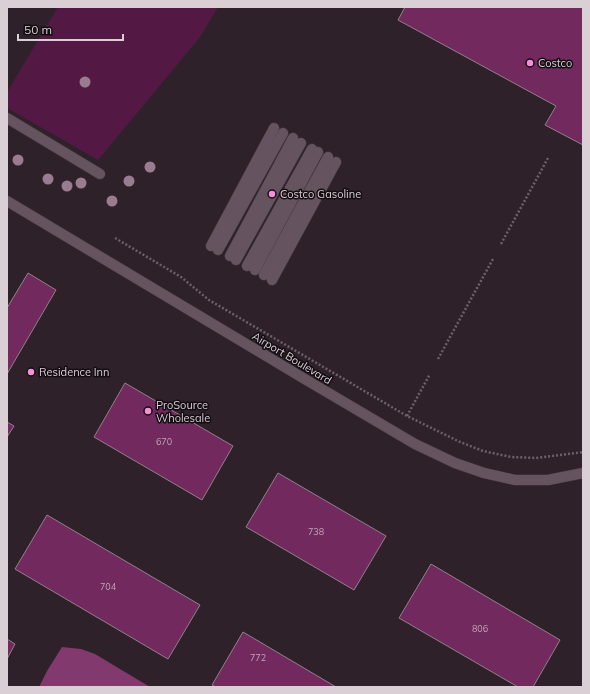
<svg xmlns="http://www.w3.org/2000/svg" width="590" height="694" font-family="Mulish,sans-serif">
  <rect width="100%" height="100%" fill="#2f212a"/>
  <path fill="#531944" d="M58 7H218L200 37 98 160 7 108V92Z"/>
  <path fill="#82396e" d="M62 647 81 649 95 654 150 687H39L47 671Z"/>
  <path fill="#71295e" stroke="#92808b" d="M405 7H583V145L545 125 556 106 398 20Z
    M28 273 56 290 7 374V308Z
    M125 383 233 446 202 500 94 437Z
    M7 422 14 426 7 437Z
    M278 473 386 536 354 590 246 527Z
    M47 515 200 605 168 659 15 569Z
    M431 564 560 640 533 687H518L399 618Z
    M243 632 336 687H216L212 685Z
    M7 639 15 644 7 659Z"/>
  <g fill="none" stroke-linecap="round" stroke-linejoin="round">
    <g stroke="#493d45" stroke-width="11">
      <path id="minor" d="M7 118 100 174
        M7 201 303 378 415 444 455 463 484 473 515 480H548L583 473
        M211 246 274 128
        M218 250 283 133
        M230 256 293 138
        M236 260 301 143
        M247 266 312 149
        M255 270 318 152
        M264 275 328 157
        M272 280 336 162"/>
    </g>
    <path stroke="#6d6068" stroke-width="2.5" stroke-dasharray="2 2" stroke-linecap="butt" d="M115 238 181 277 209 300 407 416 460 442 483 451 511 457 536 458 583 452
      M501 244 548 158
      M438 359 493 259
      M407 416 430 374"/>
    <use href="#minor" stroke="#65545f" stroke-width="10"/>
  </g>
  <g fill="#9a7c90">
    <circle cx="85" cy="82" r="5.5"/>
    <circle cx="18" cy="160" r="5.5"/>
    <circle cx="150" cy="167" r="5.5"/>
    <circle cx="48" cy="179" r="5.5"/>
    <circle cx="129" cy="181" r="5.5"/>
    <circle cx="81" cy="183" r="5.5"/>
    <circle cx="67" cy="186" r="5.5"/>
    <circle cx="112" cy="201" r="5.5"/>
  </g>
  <g fill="#f391d6" stroke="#130d11" stroke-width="1.5">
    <circle cx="530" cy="63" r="4"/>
    <circle cx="272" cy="194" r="4"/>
    <circle cx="31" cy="372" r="4"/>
    <circle cx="148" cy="411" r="4"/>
  </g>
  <g text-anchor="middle" stroke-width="3" stroke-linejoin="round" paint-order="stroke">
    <g font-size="9" fill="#bfa6b7">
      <text x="164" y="445">670</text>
      <text x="316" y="535">738</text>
      <text x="108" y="590">704</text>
      <text x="480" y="632">806</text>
      <text x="258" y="661">772</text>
    </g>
    <g font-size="11" fill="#d9cfd5" stroke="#130d11" text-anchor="start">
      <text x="538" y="67">Costco</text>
      <text x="280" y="198">Costco Gasoline</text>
      <text x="39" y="376">Residence Inn</text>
      <text x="156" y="409">ProSource<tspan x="156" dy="13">Wholesale</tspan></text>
    </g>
    <g font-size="11" fill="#d9cfd5" stroke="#130d11">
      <text transform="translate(292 358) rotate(31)" y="4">Airport Boulevard</text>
    </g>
  </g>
  <rect width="590" height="694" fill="none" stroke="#d9cfd5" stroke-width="16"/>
  <path d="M18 34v6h105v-6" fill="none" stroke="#d9cfd5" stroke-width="2"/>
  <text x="24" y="34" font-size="12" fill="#d9cfd5" stroke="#130d11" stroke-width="3" paint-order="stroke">50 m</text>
</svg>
